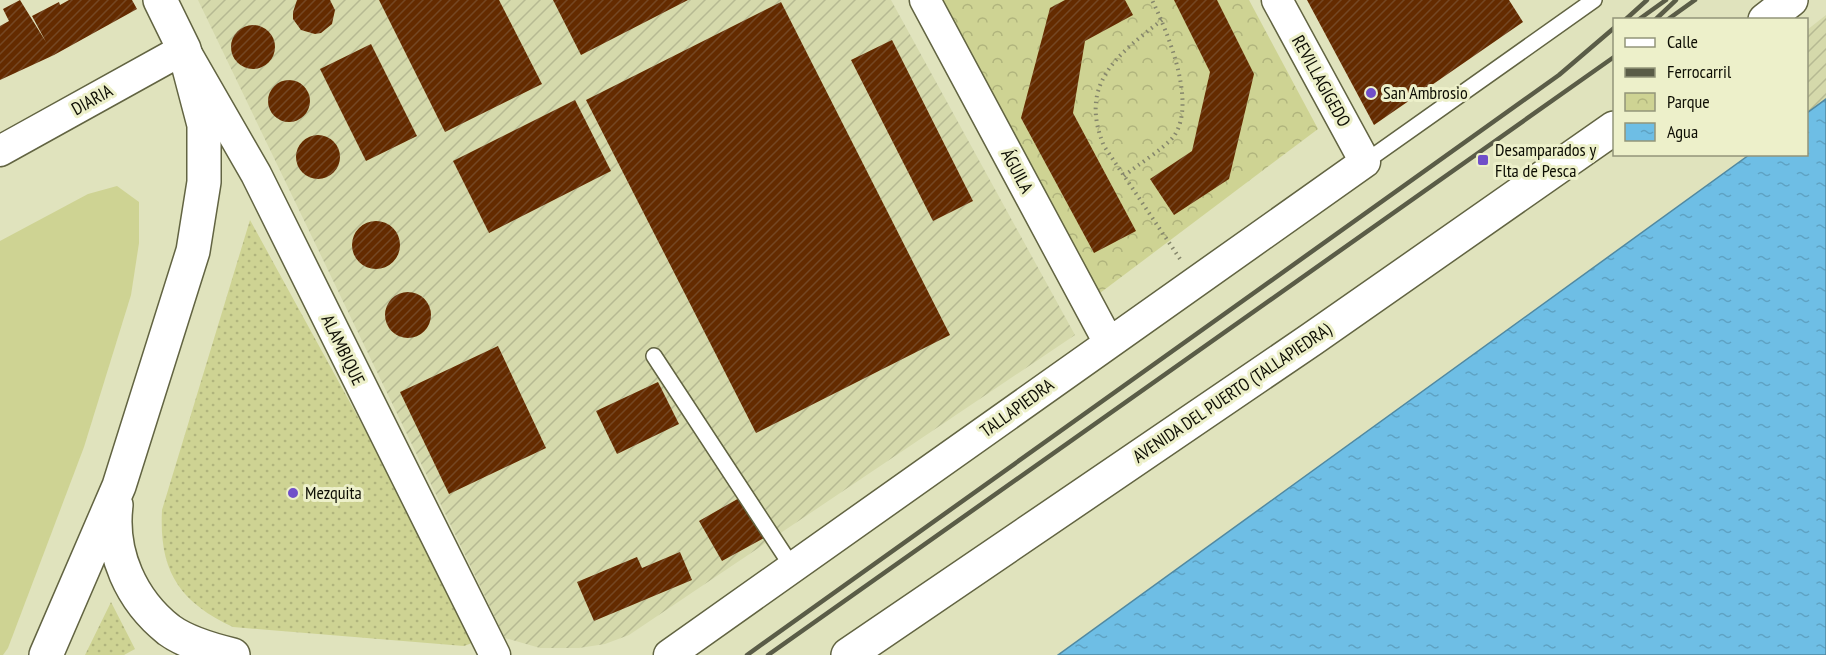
<svg xmlns="http://www.w3.org/2000/svg" width="1826" height="655" font-family="'PT Sans Narrow',sans-serif">
  <defs>
    <pattern id="industrial-furrows" width="10" height="10" patternUnits="userSpaceOnUse" patternTransform="scale(1.5)"><rect width="10" height="10" fill="#d5d9ab"/><path d="M-1 1l2-2M0 10L10 0M9 11l2-2" fill="none" stroke="#b6b992"/></pattern>
    <pattern id="grass-dots" width="8" height="8" patternUnits="userSpaceOnUse" patternTransform="scale(1.5)"><rect width="8" height="8" fill="#ced393"/><path d="M2 2h.1M6 6h.1" fill="none" stroke="#b0b47d" stroke-width="1.8" stroke-linecap="round"/></pattern>
    <pattern id="park-crowns" width="20" height="18" patternUnits="userSpaceOnUse" patternTransform="scale(1.5)"><rect width="20" height="18" fill="#ced393"/><path d="M2 6a3 3 0 1 1 6 0M12 15a3 3 0 1 1 6 0" fill="none" stroke="#b0b47d"/></pattern>
    <pattern id="water-ripples" width="26" height="14" patternUnits="userSpaceOnUse" patternTransform="scale(1.5)"><rect width="26" height="14" fill="#6ebee5"/><path d="M2 4q2-2 4 0t4 0M15 11q2-2 4 0t4 0" fill="none" stroke="#5ea2c3"/></pattern>
    <pattern id="building-hatch" width="6" height="6" patternUnits="userSpaceOnUse" patternTransform="scale(1.5)"><rect width="6" height="6" fill="#642b00"/><path d="M-1 1l2-2M0 6l6-6M5 7l2-2" fill="none" stroke="#744724"/></pattern>
  </defs>
  <rect width="100%" height="100%" fill="#e0e3bd"/>
  <path fill="url(#industrial-furrows)" d="M198 0H891L1075 335 629 635 605 644 579 648H540L505 638Z
    M1826 15V99L1807 113V30Z"/>
  <path fill="url(#grass-dots)" d="M250 220 381 459 472 634V643L464 646 233 627C178 601 159 570 162 510Z
    M111 602 135 649 124 655H85Z"/>
  <path fill="url(#park-crowns)" d="M942 0H1249L1318 129 1100 293Z"/>
  <path fill="#ced393" d="M117 186 139 202V243L131 295 84 447 8 648 3 655H0V241L88 194Z"/>
  <path fill="url(#water-ripples)" stroke="#5189a1" stroke-width="1.5" d="M1826 99V655H1058L1749 155 1806 154 1807 113Z"/>
  <path fill="url(#building-hatch)" d="M20 0 46 42 32 16 59 2 60 5 69 0H132L137 9 54 55 0 80V26L9 21 3 9Z
    M297 0H330L335 10 332 24 321 33 315 34 301 30 293 19V12Z
    M379 0H499L542 84 445 132Z
    M553 0H688L581 55Z
    M1065 0H1125L1133 15 1085 41 1073 113 1136 231 1094 253 1021 118 1050 8Z
    M1174 0H1217L1254 74 1229 179 1174 215 1150 179 1192 151 1210 72Z
    M1307 0H1509L1523 22 1374 125Z
    M781 2 950 335 756 433 586 100Z
    M231 47a22 22 0 1 1 44 0a22 22 0 1 1-44 0Z
    M892 40 973 201 933 221 851 60Z
    M371 44 417 136 366 161 320 69Z
    M268 101a21 21 0 1 1 42 0a21 21 0 1 1-42 0Z
    M575 100 611 171 489 233 453 161Z
    M296 157a22 22 0 1 1 44 0a22 22 0 1 1-44 0Z
    M352 245a24 24 0 1 1 48 0a24 24 0 1 1-48 0Z
    M385 315a23 23 0 1 1 46 0a23 23 0 1 1-46 0Z
    M498 346 546 448 449 494 400 392Z
    M658 382 679 424 617 454 596 411Z
    M741 497 764 538 722 561 699 521Z
    M680 552 692 580 594 621 577 582 637 557 642 568Z"/>
  <g fill="none" stroke-linecap="round" stroke-linejoin="round">
    <g stroke="#626442" stroke-width="18">
      <path id="lane" d="M1365 162 1594 0
        M654 356 793 568"/>
    </g>
    <g stroke="#626442" stroke-width="33">
      <path id="street" d="M925 0 1109 343
        M0 151 184 49 256 174 495 655
        M669 655 1365 162 1277 0"/>
    </g>
    <g stroke="#626442" stroke-width="36">
      <path id="secondary" d="M116 505C110 553 131 600 169 630 187 643 212 650 233 655
        M46 655 119 486 193 251 204 182V125L184 49 160 0"/>
    </g>
    <g stroke="#626442" stroke-width="36">
      <path id="primary" d="M1765 20 1791 0
        M848 655 1312 339 1614 128"/>
    </g>
    <path stroke="#85866c" stroke-width="4" stroke-dasharray="1.5 4.5" stroke-linecap="butt" d="M1162 20C1117 55 1078 84 1104 146L1180 259
      M1124 176C1137 165 1164 149 1174 136 1197 103 1168 33 1152 0"/>
    <use href="#lane" stroke="#fff" stroke-width="15"/>
    <use href="#street" stroke="#fff" stroke-width="30"/>
    <use href="#secondary" stroke="#fff" stroke-width="33"/>
    <use href="#primary" stroke="#fff" stroke-width="33"/>
    <path stroke="#5a5c47" stroke-width="4.5" d="M1625 20 1647 0
      M1638 20 1666 0
      M1655 20 1676 0
      M1667 20 1695 0
      M747 655 1559 75 1614 28
      M768 655 1614 57"/>
  </g>
  <g fill="#704fc9" stroke="#edf0ca" stroke-width="2">
    <circle cx="1371" cy="93" r="6"/>
    <rect x="1477" y="154" width="12" height="12" rx="3"/>
    <circle cx="293" cy="493" r="6"/>
  </g>
  <g text-anchor="middle" stroke-width="6" stroke-linejoin="round" paint-order="stroke">
    <g font-size="18" fill="#0d0d03" stroke="#edf0ca">
      <text transform="translate(1321 81) rotate(61)" y="6">REVILLAGIGEDO</text>
      <text transform="translate(92 100) rotate(-29)" y="6">DIARIA</text>
      <text transform="translate(1017 171) rotate(62)" y="6">ÁGUILA</text>
      <text transform="translate(343 350) rotate(64)" y="6">ALAMBIQUE</text>
      <text transform="translate(1232 393) rotate(-34)" y="6">AVENIDA DEL PUERTO (TALLAPIEDRA)</text>
      <text transform="translate(1017 408) rotate(-36)" y="6">TALLAPIEDRA</text>
    </g>
    <g font-size="18" fill="#0d0d03" stroke="#edf0ca" text-anchor="start">
      <text x="1383" y="99">San Ambrosio</text>
      <text x="1495" y="156">Desamparados y<tspan x="1495" dy="21">Flta de Pesca</tspan></text>
      <text x="305" y="499">Mezquita</text>
    </g>
  </g>
  <rect x="1613" y="18" width="195" height="138" fill="#edf0ca" stroke="#93957a" stroke-width="1.5"/>
  <rect x="1625" y="38" width="30" height="9" fill="#ffffff" stroke="#93957a" stroke-width="1.5"/>
  <text x="1667" y="48" font-size="18" fill="#0d0d03">Calle</text>
  <rect x="1625" y="68" width="30" height="9" fill="#5a5c47" stroke="#93957a" stroke-width="1.5"/>
  <text x="1667" y="78" font-size="18" fill="#0d0d03">Ferrocarril</text>
  <rect x="1625" y="93" width="30" height="18" fill="url(#park-crowns)" stroke="#93957a" stroke-width="1.5"/>
  <text x="1667" y="108" font-size="18" fill="#0d0d03">Parque</text>
  <rect x="1625" y="123" width="30" height="18" fill="url(#water-ripples)" stroke="#93957a" stroke-width="1.5"/>
  <text x="1667" y="138" font-size="18" fill="#0d0d03">Agua</text>
</svg>
